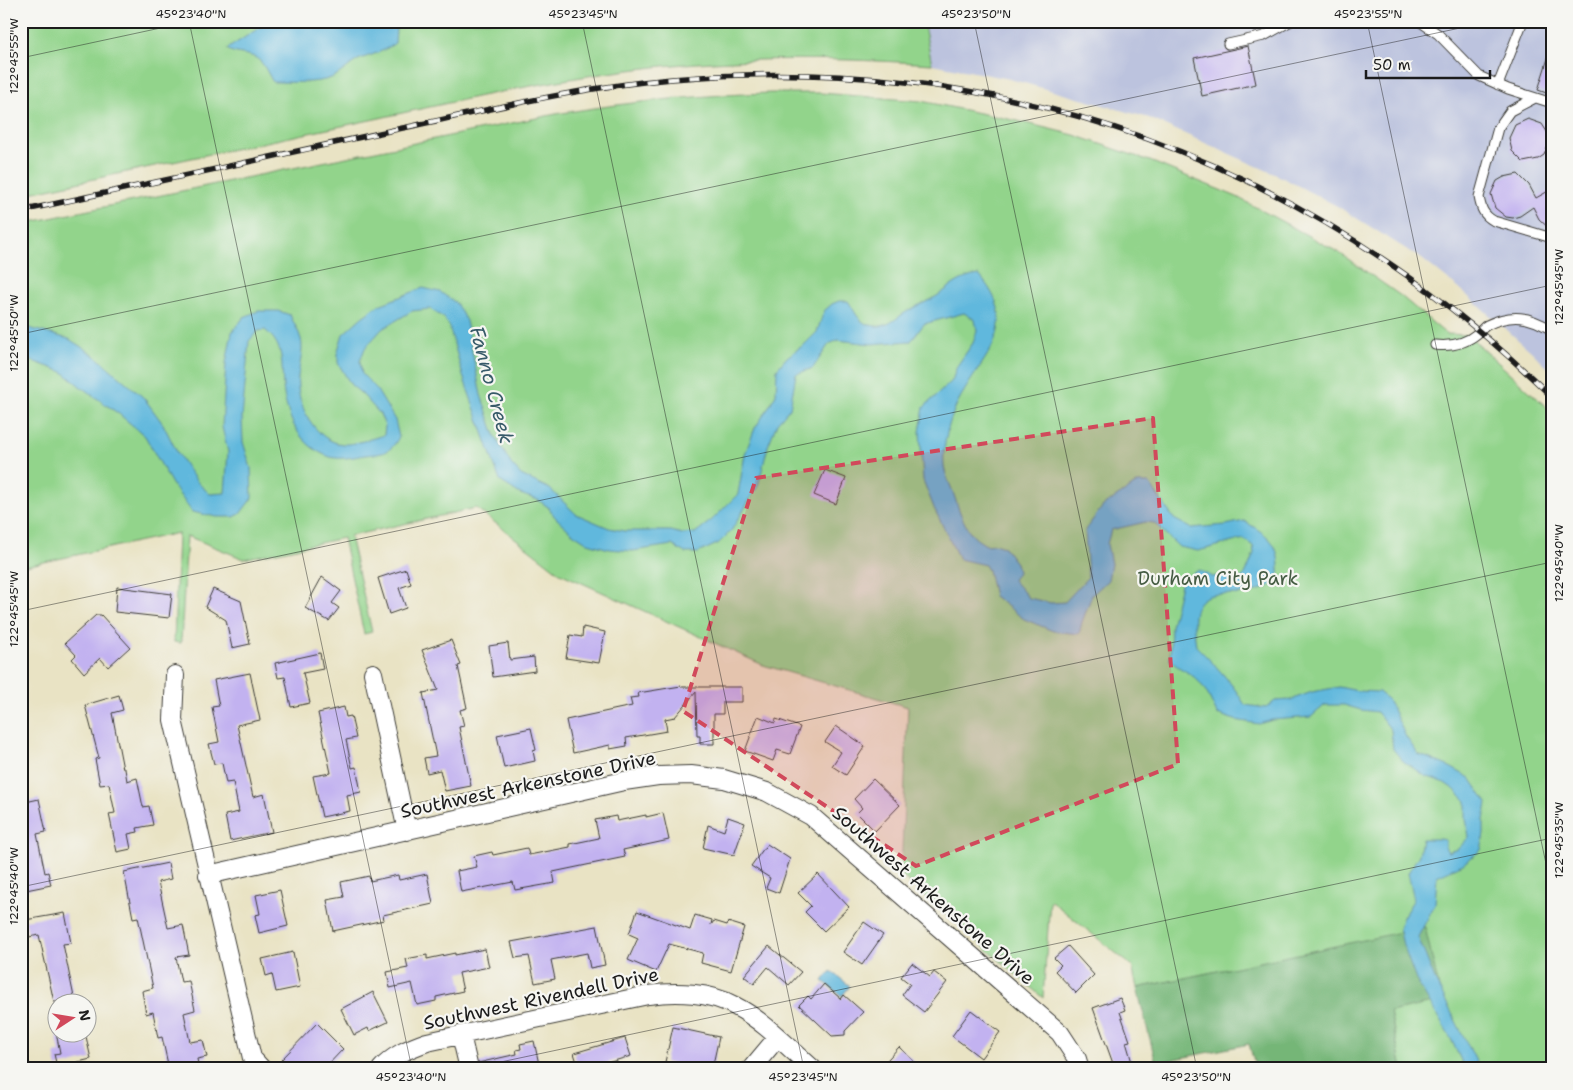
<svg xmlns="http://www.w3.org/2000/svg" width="1573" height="1090" font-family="'Shantell Sans',sans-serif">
  <rect width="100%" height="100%" fill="#f6f6f2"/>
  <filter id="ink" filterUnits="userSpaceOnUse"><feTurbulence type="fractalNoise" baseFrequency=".02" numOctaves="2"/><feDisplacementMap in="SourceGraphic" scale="10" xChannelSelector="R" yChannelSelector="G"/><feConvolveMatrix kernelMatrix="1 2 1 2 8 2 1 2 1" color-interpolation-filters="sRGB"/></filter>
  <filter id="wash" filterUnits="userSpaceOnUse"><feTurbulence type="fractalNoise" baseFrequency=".0096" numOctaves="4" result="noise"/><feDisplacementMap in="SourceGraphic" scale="20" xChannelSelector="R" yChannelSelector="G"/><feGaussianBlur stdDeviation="1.12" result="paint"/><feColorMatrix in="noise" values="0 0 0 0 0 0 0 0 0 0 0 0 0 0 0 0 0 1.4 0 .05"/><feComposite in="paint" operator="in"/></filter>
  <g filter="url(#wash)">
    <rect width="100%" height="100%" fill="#e9e3c4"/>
    <path fill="#bcc3de" d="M923 21H1552V372L1532 352 1462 291 1422 259 1337 206 1279 176 1149 118 1010 79 932 64Z"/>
    <path fill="#92d48b" stroke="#577854" d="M21 21H923L932 64C842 58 753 57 663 66 566 76 471 98 375 119 257 144 139 169 21 195Z
      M771 93H821L921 101 1018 121 1074 135 1150 161 1237 197 1338 252 1401 296 1446 334 1468 335 1552 412V1069H1402L1390 1012 1425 928 1137 988 1132 966 1050 900 1043 998 901 875 908 707 763 665 560 573 476 508 350 536 372 632 364 634 343 538 244 559 187 536 181 643 174 642 178 533 21 567V224L556 114C627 102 699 95 771 93Z"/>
    <path fill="#75b677" stroke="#48694a" d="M1425 927 1442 1001 1390 1012 1402 1069H1256L1249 1044 1156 1063 1137 988Z"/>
    <path fill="#60b8dd" stroke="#3e6a7c" d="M267 21H393L396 30 395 43C383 52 374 54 360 59 350 64 341 74 331 78 316 84 289 82 273 82 269 76 265 66 260 61 251 52 236 56 227 49L262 26Z
      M979 275C1021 324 989 349 963 393 951 412 942 443 944 466 945 475 951 486 954 495 958 507 963 523 971 533 974 538 981 542 986 545L994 544 1004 547 1016 563 1018 572 1013 580 1029 598 1051 603 1065 602 1088 577 1085 530 1103 506 1137 483H1149L1174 519 1191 528 1226 525 1244 521C1274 539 1280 544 1279 580 1268 588 1256 592 1242 594 1225 596 1202 588 1195 611 1192 621 1195 636 1196 646 1215 665 1232 682 1245 705L1266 708 1275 701 1290 700 1312 692 1339 687 1358 691 1379 692 1389 701 1406 737 1418 754 1450 767 1470 778 1487 803 1484 820V834L1481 850 1463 864 1437 876 1435 904 1418 937 1436 982 1477 1063 1484 1069H1465L1451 1039 1416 980 1403 945 1399 928 1403 917 1414 899 1408 873 1419 855 1422 839H1439L1445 840V847L1448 852 1458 849 1469 837 1466 818V801L1455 790 1443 782 1425 776 1403 761 1393 749 1391 730 1377 712 1361 710 1344 705H1325L1311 717 1272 720 1259 724 1235 720 1217 714C1210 699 1204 683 1190 674 1181 668 1178 668 1170 660L1171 626 1182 580 1199 570 1213 577 1224 574 1234 580 1241 578 1246 573 1254 553 1253 546 1244 539 1198 551 1179 547 1154 523 1146 522 1111 530 1107 544 1111 564 1108 580 1092 595 1082 622 1079 634 1053 631 1024 619 994 596 988 570 985 565 959 559 934 508 923 480 920 432 924 407 952 381 957 366 973 343 977 331 975 320 964 313 924 324 911 341 871 344 838 340 829 344 813 368 796 374 790 408 777 423 768 446 758 486 731 531 719 543 698 553H685L672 545 633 551 609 549 588 543 571 532 555 517 548 507 538 500 520 494 500 481 463 376 449 326 444 318 430 309 412 311 382 329 365 348 360 361 362 374 375 387 395 420 399 437C389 455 383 453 365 455 354 457 341 460 330 457 299 446 286 417 283 386 281 363 285 346 265 330L258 331 249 341 242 418 243 442 251 468 252 498 240 514 234 517H217L192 512 172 484 145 436 119 414 81 387 63 372 21 357V330L29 328 69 339 94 355 144 398 163 424 177 452 190 472 199 484 210 494 225 493 228 452 222 427 226 363 232 332 244 317 258 311H279L290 315C293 322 299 331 301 339 304 350 299 366 298 377 295 402 315 442 343 444 354 445 373 438 384 435L385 426 380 414 362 394 351 385 338 363V350L343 334 362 317 379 305 423 288 440 292 456 303 466 321 481 395 496 438 511 464 521 475 550 489 576 514 609 528 624 531H671L682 534 695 533 712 520 738 494 745 454 755 428 767 410 776 394 777 369 787 357 805 344 817 332 824 311 832 304 839 301H848C854 309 858 323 870 325 887 330 895 318 908 311 916 306 924 303 932 299 951 288 956 278 979 275Z
      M831 971 850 986 842 996 823 981Z"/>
    <g id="blocks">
      <path fill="#c2b2f0" d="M1248 46 1256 84 1202 96 1194 58Z
        M1549 55H1552V95L1538 90Z
        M1528 119 1542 124 1549 135 1550 142 1544 155 1538 159 1523 162 1512 151 1509 138 1515 125Z
        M1518 174 1529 185 1536 198 1552 189V231L1539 219 1533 207 1520 216 1513 218 1506 217 1495 208 1491 194 1497 181 1504 177Z
        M825 470 846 478 836 504 814 495Z
        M406 569 411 584 399 588 406 608 389 614 378 578Z
        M322 577 341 591 332 603 339 608 329 621 305 608Z
        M117 587 172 594 169 618 115 612Z
        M213 589 241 601 250 644 232 648 226 620 205 607Z
        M96 615H101L130 647 108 667 100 658 84 673 72 659 76 655 65 643Z
        M583 627 605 632 599 663 566 658 570 635 582 637Z
        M451 640 461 665 458 666 467 708 460 710 464 726 459 727 471 786 445 791 440 770 427 773 424 758 436 756 423 693 438 690 422 650Z
        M508 643 510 660 534 657 535 671 493 677 489 646Z
        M320 653 323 669 303 673 310 703 291 707 285 677 278 678 275 663Z
        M250 673 260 720 237 725 253 797 264 794 272 832 230 841 225 815 239 812 233 782 226 783 222 763 214 764 209 744 219 742 212 707 219 706 214 680Z
        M681 686V687H742V702H723V714H714V744H700V736H697L696 692 675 717 665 719 667 731 626 738 627 746 610 749V745L573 753 566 720 632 706 630 698 639 697 638 693Z
        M119 695 123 710 112 713 123 769H125L127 781 137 778 143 807 149 806 153 825 137 828 138 832 128 834 131 849 117 852 109 814 115 813 109 784 100 785 95 759 99 758 85 705Z
        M344 707 346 717 351 716 356 738 346 740 352 768 356 767 361 792 347 795 350 811 322 817 313 776 331 773 318 713Z
        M758 716 775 723 776 719 800 727 790 754 777 750 773 761 745 751Z
        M836 726 865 746 846 775 832 766 841 752 825 742Z
        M531 728 536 750 533 751 535 761 504 768 497 735Z
        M873 779 900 805 875 831 857 813 862 808 854 799Z
        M39 799 46 832 37 834 45 873 48 872 51 885 21 891V803Z
        M663 813 669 840 623 850 625 857 553 872 555 883 515 890 513 882 461 892 457 871 477 867 474 856 492 852 493 855 527 848 529 855 570 847V844L599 838 595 820 616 816 617 821 646 815V817Z
        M728 817 745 823 734 855 703 848 708 825 724 831Z
        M767 844 790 859 779 893 766 888 770 878 751 866Z
        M168 863 171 879 158 882 168 928 183 925 189 955 176 957 181 982 189 981 195 1010 184 1013 190 1042 203 1040 207 1057 197 1059 199 1069H169L162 1037 158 1038 153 1012 146 1014 142 991 153 988 138 917 133 918 124 872Z
        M427 874 433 904 383 915 384 920 333 931 327 900 344 897 341 882 369 876 370 881 398 875 399 880Z
        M818 874 849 907 824 931 805 912 811 906 798 893Z
        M280 890 288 926 259 933 255 915 260 914 256 895Z
        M637 911 690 930 695 915 712 920 711 925 714 921 727 925 728 922 744 927 731 971 701 963 703 953 669 944 656 972 628 960 638 938 629 934Z
        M65 913 71 943 63 944 75 1002H54L39 935 29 937 25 920Z
        M864 922 883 935 862 965 843 952Z
        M597 926 605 965 590 968 587 953 551 960 555 979 535 983 529 956 515 958 511 942Z
        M769 946 801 972 789 985 768 967 754 984 744 976Z
        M1068 946 1094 975 1076 993 1055 971 1061 965 1054 958Z
        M485 949 489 967 459 973 463 991 436 997V1001L417 1005 412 983 390 988 387 972 408 968 406 959 427 955V959L455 953V955Z
        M293 952 300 987 276 992 272 974 266 976 262 959Z
        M912 963 930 977 934 972 947 982 924 1012 902 995 910 984 901 977Z
        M824 984 841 999 844 995 863 1012 845 1031V1035L832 1036 799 1005 808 996 811 999Z
        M373 992 388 1022 369 1031 368 1028 354 1035 341 1009Z
        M1120 998 1125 1010 1120 1012 1130 1041 1126 1042 1134 1069H1115L1093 1008Z
        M971 1010 1000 1032 981 1058 952 1036Z
        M317 1023 343 1049 324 1069H290L281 1060Z
        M673 1027 719 1037 712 1069H695L665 1062Z
        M56 1032H85L91 1059 57 1067 54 1054 60 1053Z
        M625 1038 631 1056 586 1069H579L574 1053Z
        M534 1041 540 1069H479L478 1063 517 1054 516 1050 521 1049 520 1044Z
        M899 1047 922 1069H879Z"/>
    </g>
  </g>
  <g filter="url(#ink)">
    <use href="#blocks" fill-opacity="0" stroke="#3b3a35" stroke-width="1"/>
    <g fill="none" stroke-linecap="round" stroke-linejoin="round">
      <g stroke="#3b3a35" stroke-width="11">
        <path id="service" d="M1419 21 1438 34 1479 76 1508 89 1552 103
          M1228 44 1264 36 1291 21
          M1498 85 1523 21
          M1535 98 1510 111 1498 128 1479 197C1481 208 1483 215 1494 221L1552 238
          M1435 345C1451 347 1466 343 1478 333 1481 331 1483 327 1487 325 1512 313 1529 316 1552 330"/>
      </g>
      <g stroke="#3b3a35" stroke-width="20">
        <path id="minor" d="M373 673 407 831
          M175 675 173 720 252 1058 262 1069
          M208 875 624 781 658 776 691 775 724 779 767 792 811 816 1060 1033 1077 1059 1080 1069
          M461 1035 469 1069
          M21 1068V1069
          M381 1069C393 1055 410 1048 427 1042L648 995C676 991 710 992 735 1006 763 1020 789 1048 813 1069
          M751 1069 777 1038"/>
      </g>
      <use href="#service" stroke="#fff" stroke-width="9"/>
      <use href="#minor" stroke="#fff" stroke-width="18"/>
      <g stroke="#1c1c1c" stroke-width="5.5">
        <path id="rail" d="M21 211C147 184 272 157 398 129 488 110 579 87 672 79 1008 50 1311 162 1552 397"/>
      </g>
      <use href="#rail" stroke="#f6f6f2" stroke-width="4" stroke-dasharray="11" stroke-linecap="butt"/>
    </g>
  </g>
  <path fill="#d1495b" fill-opacity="0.2" stroke="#d1495b" stroke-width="4" stroke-dasharray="10 6" stroke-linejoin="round" d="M1153 418 1178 764 916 866 683 711 756 478Z"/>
  <path fill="none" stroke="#1c1c1c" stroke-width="1" stroke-opacity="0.45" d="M189 21 412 1069M582 21 804 1069M974 21 1197 1069M1367 21 1552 892M21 58 193 21M21 334 1493 21M21 611 1552 285M21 887 1552 562M468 1069 1552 838"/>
  <g text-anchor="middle" stroke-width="4.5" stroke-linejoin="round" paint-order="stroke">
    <g font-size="19" fill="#455c43" stroke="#f6f6f2">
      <text x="1218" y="585">Durham City Park</text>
    </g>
    <g font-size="19" fill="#1c1c1c" stroke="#f6f6f2">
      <text transform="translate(528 784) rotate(-12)" y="7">Southwest Arkenstone Drive</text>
      <text transform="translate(934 895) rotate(41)" y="7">Southwest Arkenstone Drive</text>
      <text transform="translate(541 998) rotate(-12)" y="7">Southwest Rivendell Drive</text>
    </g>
    <g font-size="20" font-style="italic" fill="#375a69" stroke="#f6f6f2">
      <text transform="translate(492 385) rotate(75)" y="7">Fanno Creek</text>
    </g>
  </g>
  <rect width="1573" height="1090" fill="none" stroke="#f6f6f2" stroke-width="55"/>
  <g transform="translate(72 1018) rotate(78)"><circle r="24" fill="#f6f6f2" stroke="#9f9f9c"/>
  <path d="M0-4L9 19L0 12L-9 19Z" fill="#d1495b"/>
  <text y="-8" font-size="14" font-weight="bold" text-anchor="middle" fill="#1c1c1c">N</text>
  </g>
  <path d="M1366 70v8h124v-8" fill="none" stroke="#1c1c1c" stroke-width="2.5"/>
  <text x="1373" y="70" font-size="15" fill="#1c1c1c" stroke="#f6f6f2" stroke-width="4" paint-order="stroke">50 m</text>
  <rect x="28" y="28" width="1518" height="1034" fill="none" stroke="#1c1c1c" stroke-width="2"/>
  <g font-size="12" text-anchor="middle" fill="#1c1c1c">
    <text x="191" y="18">45°23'40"N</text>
    <text x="583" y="18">45°23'45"N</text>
    <text x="976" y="18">45°23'50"N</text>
    <text x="1368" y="18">45°23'55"N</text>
    <text transform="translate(14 56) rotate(-90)" y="4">122°45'55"W</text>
    <text transform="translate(1559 287) rotate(-90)" y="4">122°45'45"W</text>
    <text transform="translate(14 333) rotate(-90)" y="4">122°45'50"W</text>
    <text transform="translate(1559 563) rotate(-90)" y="4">122°45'40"W</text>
    <text transform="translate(14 609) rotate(-90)" y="4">122°45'45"W</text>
    <text transform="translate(1559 840) rotate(-90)" y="4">122°45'35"W</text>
    <text transform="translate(14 886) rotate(-90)" y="4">122°45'40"W</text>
    <text x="411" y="1081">45°23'40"N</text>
    <text x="803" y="1081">45°23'45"N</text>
    <text x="1196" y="1081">45°23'50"N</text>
  </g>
</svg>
